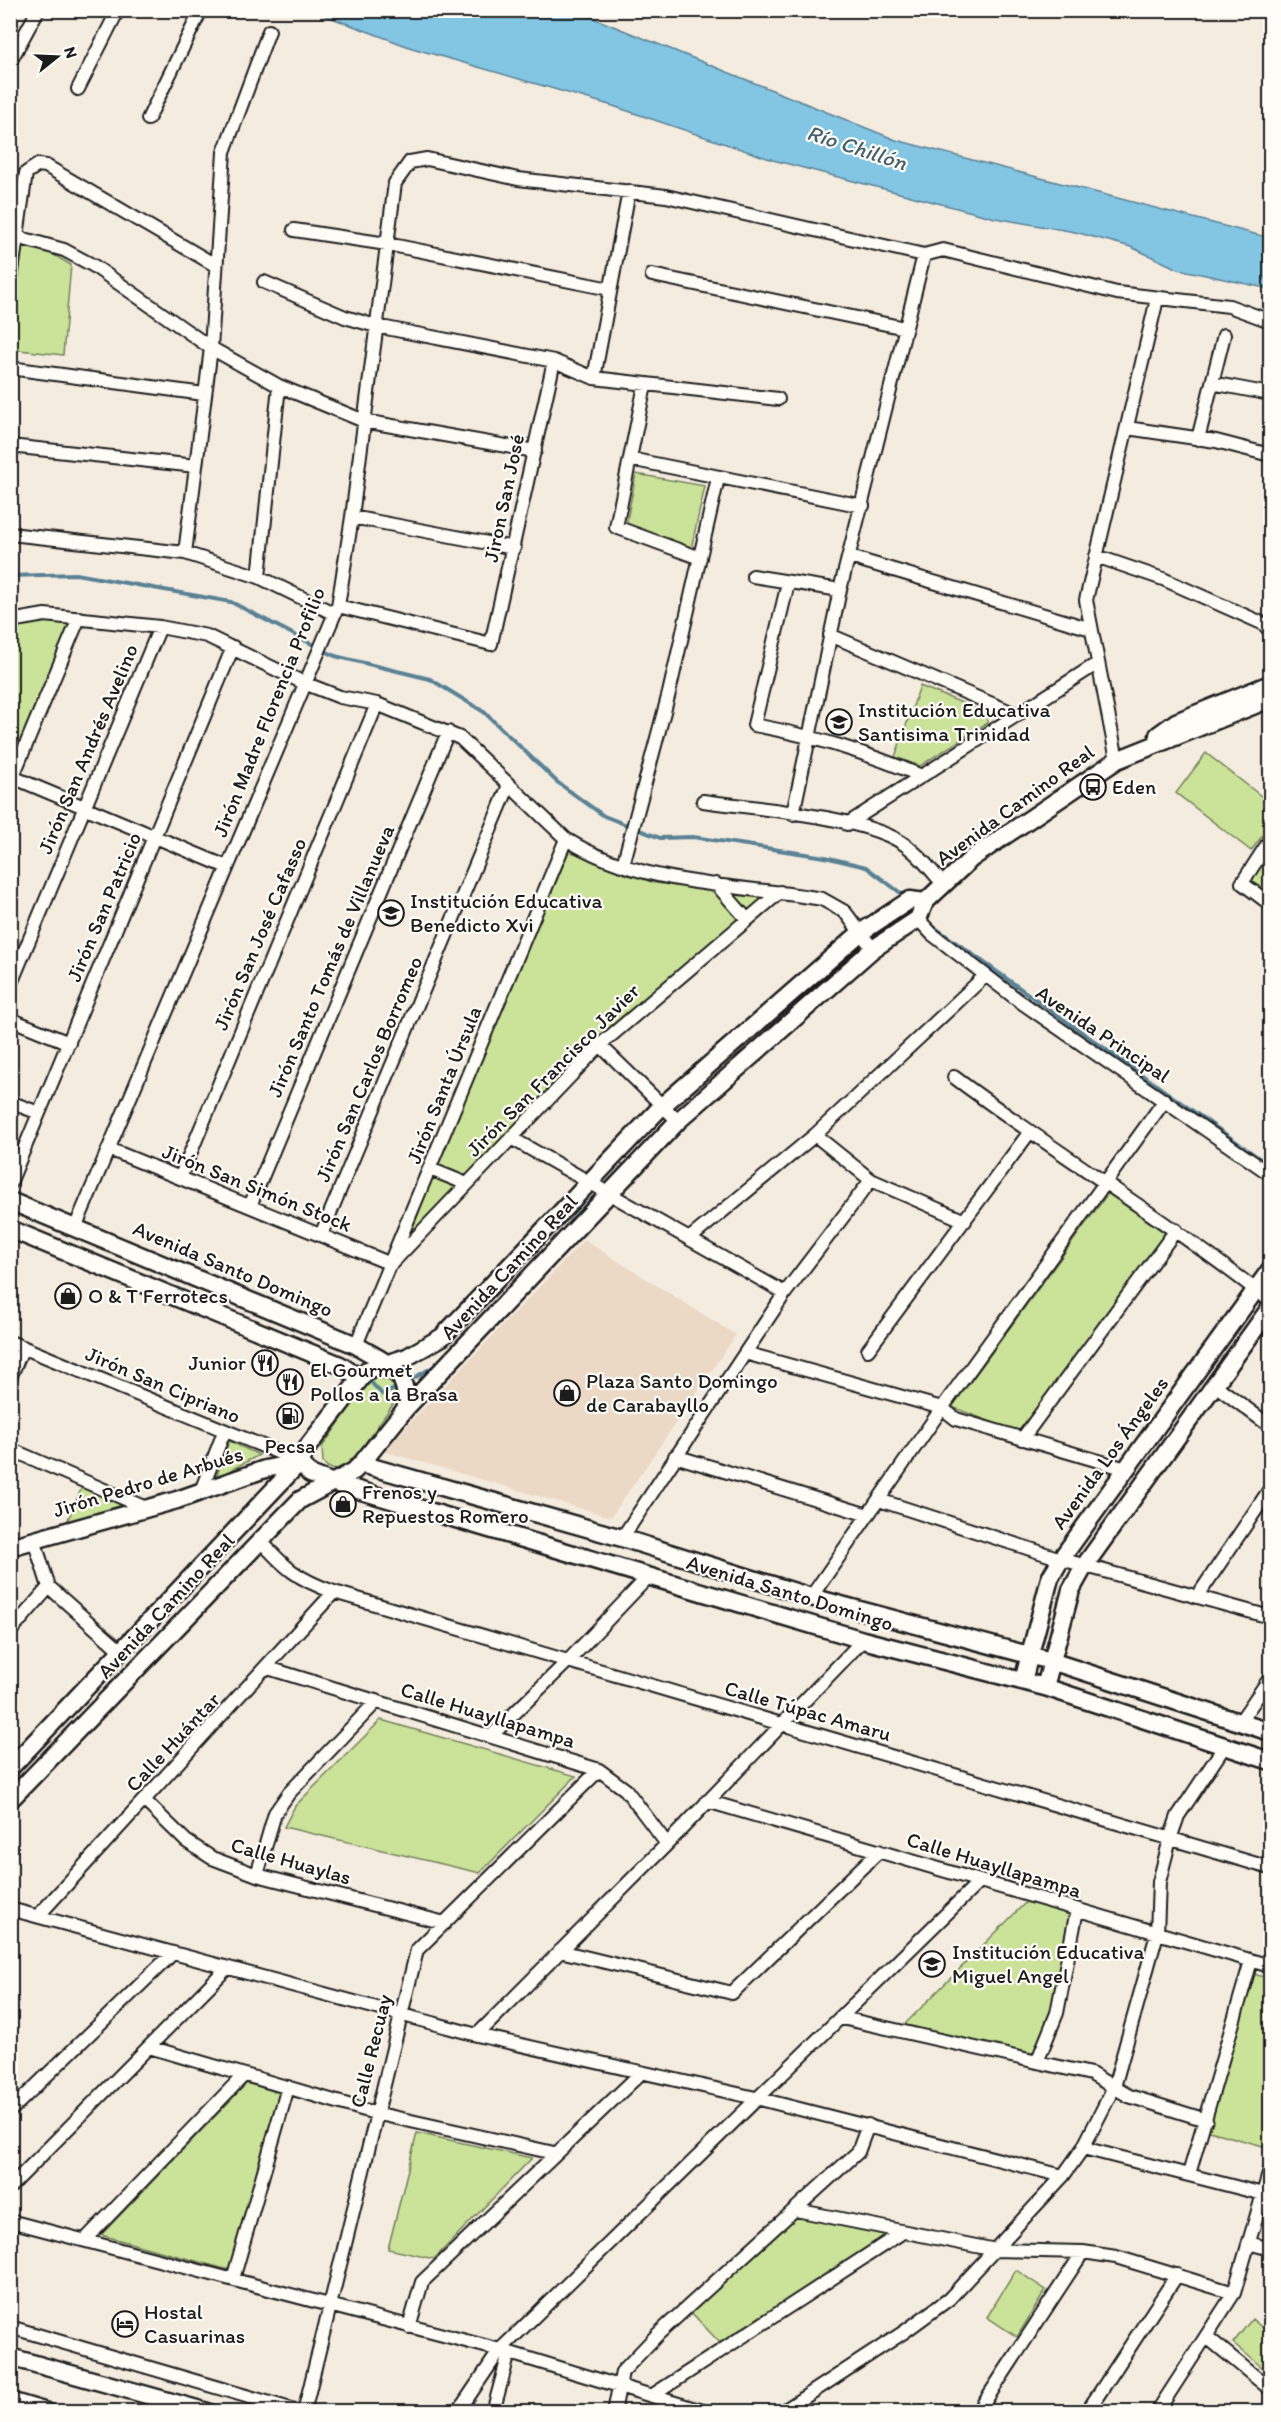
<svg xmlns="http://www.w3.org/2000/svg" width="1281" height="2422" font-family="Itim,sans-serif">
  <rect width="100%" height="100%" fill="#f5ece0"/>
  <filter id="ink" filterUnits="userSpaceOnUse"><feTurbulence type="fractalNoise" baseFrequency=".0167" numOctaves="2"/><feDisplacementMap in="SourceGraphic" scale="12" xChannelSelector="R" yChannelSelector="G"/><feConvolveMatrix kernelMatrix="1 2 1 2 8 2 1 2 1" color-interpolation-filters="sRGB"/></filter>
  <g filter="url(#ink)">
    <path fill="#ebd8c5" d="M584 1240 736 1335 611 1517 383 1451Z"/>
    <path fill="#cae399" stroke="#73805a" stroke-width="1.5" d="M20 246 49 252 71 265 63 355 11 349Z
      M636 474 705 486 691 549 626 525Z
      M41 622 71 624 10 769V628Z
      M920 686 987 713V723L920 766 895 757Z
      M1206 753 1270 803V825L1251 851 1176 793Z
      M569 851 654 883 769 894 597 1038 409 1238 437 1163Z
      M1270 851V894L1251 880Z
      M1111 1189 1167 1232 1020 1433 952 1407Z
      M378 1377 388 1380 395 1387 394 1403 351 1463C341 1471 333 1473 323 1463L322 1447 368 1382Z
      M229 1441 259 1455 216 1478Z
      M82 1487 123 1506 66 1524Z
      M381 1720 576 1776 480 1873 284 1827 295 1806Z
      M1026 1902 1070 1914 1051 2011 1034 2054 904 2025Z
      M1251 1973 1270 1979V2148L1209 2131Z
      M247 2083 280 2091 229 2270 101 2235Z
      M417 2133 532 2158 434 2259 388 2249Z
      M796 2216 891 2234 722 2345 689 2310Z
      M1016 2270 1046 2290 1017 2337 987 2317Z
      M1252 2319 1270 2334V2374L1233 2343Z"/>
    <path fill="#83c6e4" stroke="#5a8294" stroke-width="1.5" d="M313 11H576L896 140 1270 238V289L1178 269 1131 247 1075 232 995 218 773 160 613 106 412 48Z"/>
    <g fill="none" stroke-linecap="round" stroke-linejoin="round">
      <path stroke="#5a8294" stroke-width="4" d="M10 576 76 574 231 602 335 656 430 679 484 712 557 782 604 816 660 838 693 837 825 857 866 867 906 897
        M931 925 1270 1166
        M604 1186 630 1160
        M568 1226 572 1219 599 1192
        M367 1378 383 1395 398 1387
        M407 1382 440 1363"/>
      <g stroke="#1c1c1c" stroke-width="16">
        <path id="street" d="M11 60 38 10
          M78 89 118 10
          M148 119 201 10
          M294 230 387 244 610 289
          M17 237 64 250 94 266 211 348 279 386 364 421 535 451
          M652 275 905 328
          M264 282 345 317 376 326 554 361 594 378 778 399
          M10 286 26 173 38 165 46 166 215 265
          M10 368 204 394
          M594 378 629 191
          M1212 383 1270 394
          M645 385 616 527 700 558
          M1127 428 1216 441 1270 455
          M1198 439 1224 335
          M10 446 196 466
          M630 459 863 506
          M352 517 514 548
          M10 534 185 553 259 577 333 613
          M185 553 211 348 224 152 269 31
          M1096 556 1163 579 1264 624 1270 631
          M850 557 1091 629
          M753 576 840 590
          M259 577 279 386
          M788 583 754 725C817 737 864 752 922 776
          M338 606 491 644 554 361
          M10 621 45 615 160 627 207 636 304 683 340 697 377 704 460 738 566 839C642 887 736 884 822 899L845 912 873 949
          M830 635 1018 715
          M1117 760 1086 600 1157 299
          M10 776 227 867
          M10 783 79 618
          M703 801C753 808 859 816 901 842 918 853 930 869 943 884
          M793 814 840 590 924 255
          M847 824 1098 663
          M1270 840 1242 883 1270 904
          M623 865 669 693 718 478
          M716 884 746 918
          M918 919 932 934 1018 1000 1270 1174
          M10 986 160 627
          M10 1019 69 1043
          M600 1045 678 1121
          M954 1077C1058 1155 1169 1221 1270 1301
          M10 1102 39 1113
          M815 1135 871 1180 965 1221
          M511 1138 785 1293
          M109 1149 391 1264 600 1045 780 892
          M430 1169 467 1184
          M180 1178 377 704
          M10 1183 233 647
          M250 1206 448 732
          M75 1228 338 606 352 517 395 183 410 162 427 159 518 179 666 196 924 255 943 250 1117 293 1229 306 1270 321
          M321 1235 509 785
          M689 1239 815 1135 985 976
          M10 1342 299 1461
          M356 1345 566 839
          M868 1350 1029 1133
          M745 1353 942 1408 956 1419 1126 1469
          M10 1378 23 1347
          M1215 1385 1270 1426
          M1022 1439 1176 1230
          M10 1449 146 1508
          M675 1456 868 1515
          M201 1491 224 1432
          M879 1500 1061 1559 1270 1617
          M622 1538 785 1293 871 1180
          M259 1539C285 1568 297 1579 334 1592L1270 1868
          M34 1540 49 1587 121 1651
          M811 1597 942 1408 1165 1100
          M1197 1597 1270 1489
          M10 1632 49 1587
          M268 1668 599 1770 626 1790 667 1844
          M1239 1723 1270 1678
          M491 1736 568 1661 650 1575
          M145 1801 186 1841 212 1858 257 1875 445 1923
          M707 1801 1270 1966
          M257 1875 275 1813 289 1793 377 1701
          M10 1909 477 2035 760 2099 1063 2176
          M38 1916 334 1592
          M560 1951 732 1993 879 1851
          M842 2018 1091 2074 1129 2096 1206 2120
          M477 2035 667 1844 863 1640
          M149 2047 375 2113 554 2153
          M1037 2062 1057 2013 1077 1910
          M10 2111 173 1953
          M1083 2148 1263 2194
          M1189 2174 1251 1961
          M10 2187 226 1969
          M796 2210 996 2250 1083 2252 1116 2257 1234 2293
          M10 2221 500 2350 705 2412
          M86 2239 244 2075
          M1249 2243 1270 2249
          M233 2279 288 2087
          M10 2327 301 2412
          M409 2327 422 2282 641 2073
          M1207 2337 1270 2389
          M653 2395 903 2232
          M304 2412 417 1950 599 1770
          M458 2412 500 2350 980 1881
          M493 2412 509 2353
          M614 2412 622 2372 658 2334 858 2152 868 2125
          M782 2412 904 2332 949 2299 1063 2176 1083 2148 1114 2087 1157 1934 1159 1882 1170 1839 1178 1816 1224 1747
          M978 2412 1083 2252
          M1087 2412 1177 2275
          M1157 2412 1234 2293 1270 2170"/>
      </g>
      <g stroke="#1c1c1c" stroke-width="21">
        <path id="secondary" d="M1158 735 1176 722 1270 684
          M10 1201 356 1345C386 1364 408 1367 406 1408
          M10 1229 340 1365 360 1378
          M300 1462 310 1474 331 1482 863 1640 1045 1687 1270 1761
          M361 1464 622 1538 811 1597 1051 1661 1270 1732
          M10 1547 177 1500 265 1469 300 1462
          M1023 1681 1050 1578 1061 1559 1270 1270
          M1045 1687 1071 1590 1085 1565 1270 1308
          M10 1768 300 1462 309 1445 367 1370 407 1357 442 1337 662 1106 860 933 910 900 925 902
          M10 1800 300 1500 354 1471 361 1464 406 1408 678 1121 873 949 918 919 925 902 972 858 1117 760 1270 699
          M10 2357 208 2412
          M10 2401 47 2412"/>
      </g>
      <use href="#street" stroke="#fdfcf7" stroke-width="12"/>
      <use href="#secondary" stroke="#fdfcf7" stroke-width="16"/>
    </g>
  </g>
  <defs>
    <g id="school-ring" transform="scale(1.35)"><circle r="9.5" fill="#fdfcf7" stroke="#1c1c1c" stroke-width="1.5"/><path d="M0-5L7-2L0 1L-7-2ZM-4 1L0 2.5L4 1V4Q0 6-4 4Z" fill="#1c1c1c"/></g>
    <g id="bus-ring" transform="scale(1.35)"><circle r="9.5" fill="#fdfcf7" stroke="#1c1c1c" stroke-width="1.5"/><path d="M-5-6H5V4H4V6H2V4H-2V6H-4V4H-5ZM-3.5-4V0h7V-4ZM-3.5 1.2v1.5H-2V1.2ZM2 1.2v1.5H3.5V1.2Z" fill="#1c1c1c"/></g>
    <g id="shop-ring" transform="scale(1.35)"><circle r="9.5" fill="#fdfcf7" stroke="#1c1c1c" stroke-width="1.5"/><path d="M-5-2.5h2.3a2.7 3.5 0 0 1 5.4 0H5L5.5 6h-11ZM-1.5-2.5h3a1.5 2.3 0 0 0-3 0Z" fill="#1c1c1c"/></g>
    <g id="restaurant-ring" transform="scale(1.35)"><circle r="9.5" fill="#fdfcf7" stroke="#1c1c1c" stroke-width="1.5"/><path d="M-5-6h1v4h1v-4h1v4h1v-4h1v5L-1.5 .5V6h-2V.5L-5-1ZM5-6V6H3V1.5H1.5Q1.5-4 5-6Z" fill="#1c1c1c"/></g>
    <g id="fuel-ring" transform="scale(1.35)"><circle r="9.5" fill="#fdfcf7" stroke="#1c1c1c" stroke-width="1.5"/><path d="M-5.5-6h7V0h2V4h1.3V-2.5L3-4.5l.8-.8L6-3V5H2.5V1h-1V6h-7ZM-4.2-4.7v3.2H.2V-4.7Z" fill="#1c1c1c"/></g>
    <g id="hotel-ring" transform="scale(1.35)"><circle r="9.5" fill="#fdfcf7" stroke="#1c1c1c" stroke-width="1.5"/><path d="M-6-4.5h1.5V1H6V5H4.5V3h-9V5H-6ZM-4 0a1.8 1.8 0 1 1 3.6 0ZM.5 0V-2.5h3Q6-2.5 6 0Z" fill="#1c1c1c"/></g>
  </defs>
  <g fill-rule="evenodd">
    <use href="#school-ring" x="839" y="722"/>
    <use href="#bus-ring" x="1093" y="787"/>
    <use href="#school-ring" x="391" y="913"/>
    <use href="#shop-ring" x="68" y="1296"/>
    <use href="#restaurant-ring" x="265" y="1363"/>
    <use href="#restaurant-ring" x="290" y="1382"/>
    <use href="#shop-ring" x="567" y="1393"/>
    <use href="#fuel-ring" x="290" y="1416"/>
    <use href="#shop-ring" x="343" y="1504"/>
    <use href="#school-ring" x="932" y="1964"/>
    <use href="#hotel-ring" x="125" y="2324"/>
  </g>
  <g text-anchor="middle" stroke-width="4.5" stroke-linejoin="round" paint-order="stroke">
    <g font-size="21" fill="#1c1c1c" stroke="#fdfcf7">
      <text transform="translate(504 498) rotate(-78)" y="7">Jiron San José</text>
      <text transform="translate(269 712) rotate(-68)" y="7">Jirón Madre Florencia Profilio</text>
      <text transform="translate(88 749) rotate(-67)" y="7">Jirón San Andrés Avelino</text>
      <text transform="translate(1015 805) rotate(-36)" y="7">Avenida Camino Real</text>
      <text transform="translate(104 907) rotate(-67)" y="7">Jirón San Patricio</text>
      <text transform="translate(260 934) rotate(-67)" y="7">Jirón San José Cafasso</text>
      <text transform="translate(331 961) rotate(-67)" y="7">Jirón Santo Tomás de Villanueva</text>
      <text transform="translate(1103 1034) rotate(34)" y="7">Avenida Principal</text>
      <text transform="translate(369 1069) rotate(-67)" y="7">Jirón San Carlos Borromeo</text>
      <text transform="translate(553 1070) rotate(-45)" y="7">Jirón San Francisco Javier</text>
      <text transform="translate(444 1085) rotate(-68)" y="7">Jirón Santa Úrsula</text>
      <text transform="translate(257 1188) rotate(22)" y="7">Jirón San Simón Stock</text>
      <text transform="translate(509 1267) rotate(-47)" y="7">Avenida Camino Real</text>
      <text transform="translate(233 1269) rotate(23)" y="7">Avenida Santo Domingo</text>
      <text transform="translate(163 1385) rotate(23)" y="7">Jirón San Cipriano</text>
      <text transform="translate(1110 1453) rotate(-54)" y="7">Avenida Los Ángeles</text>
      <text transform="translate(148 1482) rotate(-17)" y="7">Jirón Pedro de Arbués</text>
      <text transform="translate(790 1593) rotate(17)" y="7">Avenida Santo Domingo</text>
      <text transform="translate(166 1606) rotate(-47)" y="7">Avenida Camino Real</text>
      <text transform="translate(808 1711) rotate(16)" y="7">Calle Túpac Amaru</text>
      <text transform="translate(488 1715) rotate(17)" y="7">Calle Huayllapampa</text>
      <text transform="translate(173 1742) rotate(-47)" y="7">Calle Huántar</text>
      <text transform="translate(291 1861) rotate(16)" y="7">Calle Huaylas</text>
      <text transform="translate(994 1865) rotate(17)" y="7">Calle Huayllapampa</text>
      <text transform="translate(371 2051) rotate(-76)" y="7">Calle Recuay</text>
    </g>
    <g font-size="21" fill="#1c1c1c" stroke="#fdfcf7" text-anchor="start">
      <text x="858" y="717">Institución Educativa<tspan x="858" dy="24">Santisima Trinidad</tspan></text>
      <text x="1112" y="794">Eden</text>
      <text x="410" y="908">Institución Educativa<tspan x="410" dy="24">Benedicto Xvi</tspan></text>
      <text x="88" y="1303">O &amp; T Ferrotecs</text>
      <text x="246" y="1370" text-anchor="end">Junior</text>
      <text x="310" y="1377">El Gourmet<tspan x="310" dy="24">Pollos a la Brasa</tspan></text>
      <text x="586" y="1388">Plaza Santo Domingo<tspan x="586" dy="24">de Carabayllo</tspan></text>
      <text x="290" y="1453" text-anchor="middle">Pecsa</text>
      <text x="362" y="1499">Frenos y<tspan x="362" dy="24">Repuestos Romero</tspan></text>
      <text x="952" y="1959">Institución Educativa<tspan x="952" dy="24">Miguel Angel</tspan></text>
      <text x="144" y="2319">Hostal<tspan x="144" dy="24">Casuarinas</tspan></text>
    </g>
    <g font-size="22" font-style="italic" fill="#45606c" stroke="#fdfcf7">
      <text transform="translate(857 147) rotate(18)" y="8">Río Chillón</text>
    </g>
  </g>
  <rect width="1281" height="2422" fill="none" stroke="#fdfcf7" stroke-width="36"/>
  <rect x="18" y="18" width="1245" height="2386" fill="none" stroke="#1c1c1c" stroke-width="2" filter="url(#ink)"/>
  <g transform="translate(57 57) rotate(72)" stroke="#fdfcf7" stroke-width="4.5" paint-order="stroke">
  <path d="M0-4.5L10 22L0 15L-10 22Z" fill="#1c1c1c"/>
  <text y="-9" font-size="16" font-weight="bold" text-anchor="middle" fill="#1c1c1c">N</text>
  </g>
</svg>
